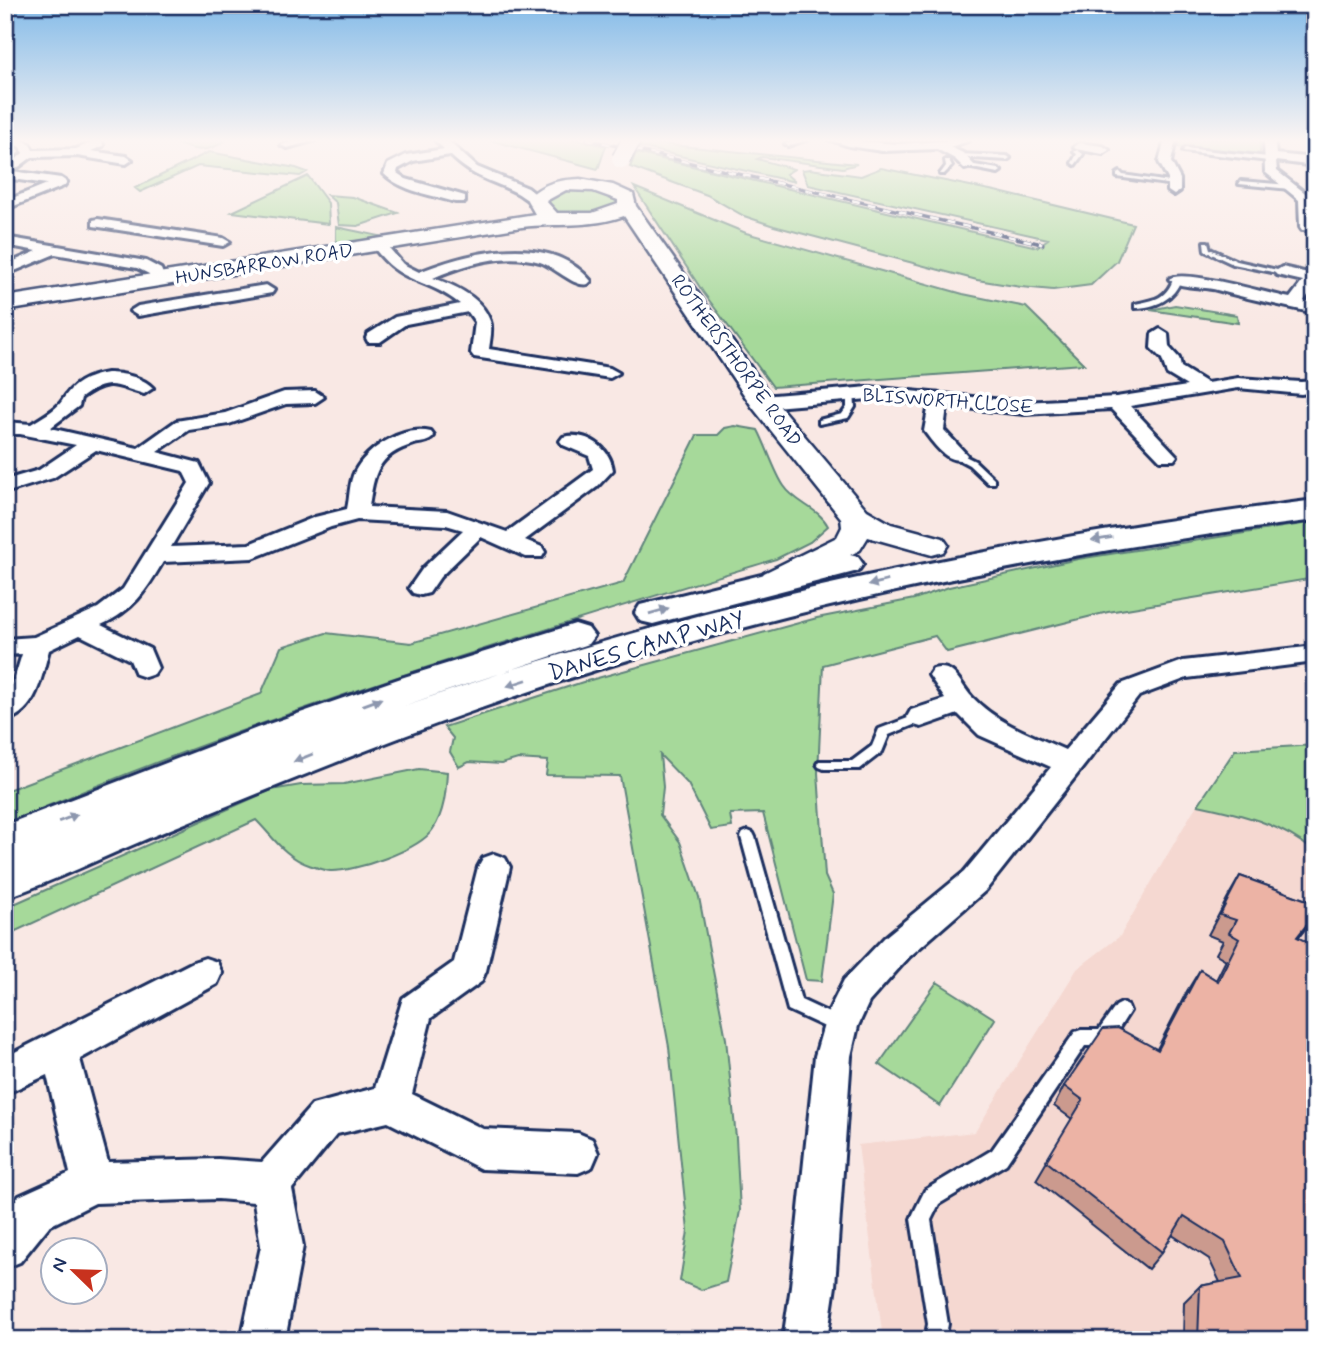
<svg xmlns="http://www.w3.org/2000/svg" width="1320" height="1345" font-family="Mynerve,sans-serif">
  <rect width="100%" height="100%" fill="#f9e8e4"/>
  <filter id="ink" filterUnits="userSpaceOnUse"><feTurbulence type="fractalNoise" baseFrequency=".0143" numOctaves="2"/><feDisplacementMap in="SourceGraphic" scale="14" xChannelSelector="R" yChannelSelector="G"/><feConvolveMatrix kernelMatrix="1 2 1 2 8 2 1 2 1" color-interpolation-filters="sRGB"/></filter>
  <g filter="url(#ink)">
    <path fill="#f5d8d1" d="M1315 745V1340H883L858 1145 975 1132 1077 969 1120 936 1193 811 1235 750Z"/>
    <path fill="#a6d99a" stroke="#60847c" stroke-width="2" d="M165 139H227C205 157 189 149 165 139Z
      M485 139H575L606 146 598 169Z
      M1181 139H1260V157L1177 147Z
      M643 142 857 164 843 168 762 157 757 159 794 169 786 174 795 182 640 147Z
      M209 152 296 168 307 172 300 176 198 166 140 192 135 188Z
      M636 153 1037 247 1048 239 808 185 802 170 810 169 861 176 881 168 995 191 1133 224 1117 261 1091 285 1053 290 1021 287 977 280 774 226 744 216 707 195 630 167Z
      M308 176 328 203 329 224 232 212Z
      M583 187 613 196 618 206C596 214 571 221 549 208L545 199 560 190Z
      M634 187 746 233 963 294 1026 307 1084 364 773 387 703 292Z
      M327 195 353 197 398 213 358 226 339 225 336 203Z
      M336 227 384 237 336 244Z
      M1175 305 1237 315 1238 323 1150 310Z
      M735 426 758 430C767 447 774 471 784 486 795 503 819 508 828 526L810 542 776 559C516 638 255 716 5 824V791L261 694 281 647 326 633 411 643 623 583 697 435H718L725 428Z
      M1315 522V578L1108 612 947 652 935 636 823 665 818 773 825 876 833 894 822 981 806 980 763 813 730 814 732 827 711 830 688 784 660 755 663 787 660 815 680 842 699 897 726 1039 736 1138 740 1211 726 1282 701 1290 680 1281 688 1231 669 1047 620 776 546 775 548 761 518 759 501 764 469 762 459 767 450 752 453 738 444 727 583 682 817 618 914 599 949 587 1078 559Z
      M1315 745V852C1280 823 1241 814 1198 805L1235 750Z
      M419 769 447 772C446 792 444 813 433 829 420 850 354 872 330 871 323 870 315 867 309 865 285 857 273 837 256 820L5 936V908L271 790 301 785 344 784Z
      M937 982 995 1019 940 1106 879 1064Z"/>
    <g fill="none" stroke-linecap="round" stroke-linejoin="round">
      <g stroke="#1b2f5e" stroke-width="6">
        <path id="lane" d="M802 139H809L788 146 785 144Z
          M1185 148 1269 157 1272 159 1269 161 1183 151Z
          M1077 150 1083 154 1075 165 1072 163 1077 154 1074 152Z
          M959 154 1007 156 1010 158 1007 160 957 157Z
          M945 160H949L952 166 944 174H940L946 166Z
          M969 164 998 169 1001 171 998 173 967 167Z
          M1120 172 1123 175 1177 183 1174 185 1117 177V174Z
          M1241 181 1290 185 1293 187 1290 189 1239 184Z
          M1204 242H1208L1210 249 1237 261 1286 272 1282 274 1233 264 1205 251Z
          M1174 277 1181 279C1175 299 1155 308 1135 308V304C1156 300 1167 298 1174 277Z
          M847 390 854 392 855 407 848 418 819 424V420L842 414 847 407Z
          M957 452 975 461 994 479V483H988L969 465 954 457 952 455Z
          M921 713 927 717 926 720 889 735 882 752 860 769H824L819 767 817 764 819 761H852L872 746 879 729Z
          M748 831 753 833 755 837 801 1000 846 1021 848 1026 846 1031 840 1034 788 1010 741 837 743 833Z
          M1122 1003 1128 1006 1130 1011 1109 1044 1103 1046H1085L1006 1164 939 1204 931 1220 948 1324 945 1340H925L928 1324 911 1219 914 1212 925 1190 992 1150 1075 1032 1081 1030H1099L1116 1006Z"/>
      </g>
      <g stroke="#1b2f5e" stroke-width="6">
        <path id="street" d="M6 139C18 139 28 138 33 150L76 149 93 142 92 139H102L103 146 91 151 126 156 132 160 126 164 77 156 32 157 16 169 10 165 23 153 20 147Z
          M300 139H319L287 148 281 145Z
          M434 139H446L477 167 528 188 543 200 536 204C529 202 524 197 517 193 489 179 475 179 450 155L413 161 398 169 397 173 406 179 465 196V202H455C432 195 401 191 384 174L388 164 406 155 444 149Z
          M827 139 899 144 969 139 968 141 950 147 963 153 975 166 965 169 955 159 937 149 882 151 849 146Z
          M1165 139H1176L1171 162 1180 179V191L1174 195 1168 191V179L1159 162Z
          M1264 139H1274L1276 154 1315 158V166L1276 161 1277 171 1313 199 1312 230H1302L1300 227 1299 200 1265 172Z
          M1080 143 1103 146 1109 150 1103 154 1076 149 1074 147Z
          M5 170 61 178 67 182 64 186 9 208 5 207V201L47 184 5 178Z
          M98 219 223 238 230 242 223 246 93 226V220Z
          M5 237 146 261 161 269 165 279 157 284 152 282 149 274 137 268 55 254 5 275V265L37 251 5 245Z
          M379 241 384 242 403 264 419 272C470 252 549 231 591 281L588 284C575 288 555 267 540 262 504 252 466 264 433 278 454 285 482 297 490 321 493 328 490 341 489 349L610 368 619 373 610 378 474 357 471 353 475 322 468 312 406 324 380 342H368L366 338 368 334 395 317 460 304C425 276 402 287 372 245Z
          M1282 267 1308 273 1315 270V286L1304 301 1315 303V313C1282 306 1250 299 1217 290 1203 286 1180 289 1169 279 1182 268 1269 294 1290 298L1303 281 1277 275 1274 272Z
          M266 285 274 290 272 293 138 316 130 311 138 306Z
          M1160 329 1168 334 1169 347 1179 358 1181 367 1207 383 1238 378 1301 382 1315 381V392L1301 394 1238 388 1130 406 1177 456 1174 460H1160L1111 409 1024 414 947 406 944 430 967 455 964 459C947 464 934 444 924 431L929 404 869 399 762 408 753 402 762 396 869 387 1024 402 1116 397 1187 386 1167 374 1162 359 1151 348 1152 334Z
          M107 373C122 373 143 377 153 388L144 394C114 386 110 377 81 398L79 406 50 428 138 448 176 421 225 413 284 392 315 391 324 397 315 403 286 404 229 424 189 430 157 452 199 463 209 483 171 547 249 544 315 517 347 509C350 496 349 482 355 471 368 447 404 425 431 432L434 436C429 443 422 442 414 444 377 455 374 473 369 507L447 511 507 532 593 469 589 456 563 445 560 441 563 437C586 431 610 447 613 470L597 487 525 540 542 547 545 552 542 557H526L481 537 440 577 429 593 421 595 413 593 409 588 423 568 463 530 446 525 357 520 331 527 253 558 163 562C145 592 134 610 101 625L150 649 158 668 154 674 145 677 136 674 130 660 80 635 49 650C41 678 37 712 5 721V697L10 693 22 654 5 655V639L34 637 98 608 123 589 189 483 183 471 96 450 53 478 5 493V480L39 470 76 445 20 434H5V422L31 424C40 418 56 410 62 401 73 383 85 377 107 373Z
          M1315 646V662L1187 678 1139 696 986 890 909 957 869 1002 858 1026 851 1056 835 1286 827 1340H783L791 1286 815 1056 827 1014 844 980 885 937 964 872 1051 767 979 735 958 714 921 727 911 724 907 717 911 710 945 699 929 675 933 669C955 663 959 683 972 697 998 724 1032 735 1065 750L1121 684 1183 661Z
          M494 854 505 858 510 867 486 971 481 982 431 1018 412 1094 483 1129 578 1133 592 1139 598 1153 592 1167 578 1173 481 1169 388 1122 337 1134 292 1189 303 1246 285 1340H241L261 1246 254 1202 218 1199 95 1203 49 1226 20 1262 5 1268V1214L19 1196 70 1173 47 1075 5 1094V1057L193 962 205 958 217 962 222 973 217 984 80 1059 108 1162 218 1159 262 1162 312 1105 375 1088 403 998 454 962 478 867 483 858Z"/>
      </g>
      <g stroke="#1b2f5e" stroke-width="5">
        <path id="secondary" d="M580 179 613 185 633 194 636 206 771 396 867 510 891 524 943 538 948 545 943 552 932 555 868 537 860 550 788 587 776 590 764 587 759 580 764 573 837 537 842 527 841 518 753 408 624 216C590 228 557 223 522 227L5 311V297L535 214 527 200C540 183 559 180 580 179ZM566 190 593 191 618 200V204L592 213H557L546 201Z"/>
      </g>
      <g stroke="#1b2f5e" stroke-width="6">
        <path id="highway" d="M1315 500V520C1033 556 753 612 484 707 372 746 262 792 151 837 103 857 55 881 5 898V825L257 728 404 677 562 628 575 624 588 628 594 636 588 644 403 706C697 602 1005 540 1315 500Z
          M846 554 858 557 863 564 858 571 653 624 640 621 635 613 640 605Z"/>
      </g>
      <use href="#lane" fill="#fff" fill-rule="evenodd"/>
      <use href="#street" fill="#fff" fill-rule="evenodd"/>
      <use href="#secondary" fill="#fff" fill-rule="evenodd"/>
      <use href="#highway" fill="#fff" fill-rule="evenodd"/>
      <g stroke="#1b2f5e" stroke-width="3.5">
        <path id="rail-far1" d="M587 139 1042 244"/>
      </g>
      <g stroke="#1b2f5e" stroke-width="5">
        <path id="rail" d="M1039 243 1042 244"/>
      </g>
      <use href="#rail-far1" stroke="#fff" stroke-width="2.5" stroke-dasharray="8" stroke-linecap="butt"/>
      <use href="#rail" stroke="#fff" stroke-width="3.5" stroke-dasharray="10" stroke-linecap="butt"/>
      <g stroke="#1b2f5e" stroke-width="21" stroke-linecap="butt">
        <path id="secondary-bridge" d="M621 159 632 139"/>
      </g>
      <use href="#secondary-bridge" stroke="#fff" stroke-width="18"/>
    </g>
    <path fill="#cb9a8e" stroke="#1b2f5e" stroke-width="2" d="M1240 876 1315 903V916L1298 938 1315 1340H1183L1184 1302 1200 1286 1220 1282 1209 1259 1172 1235 1162 1252 1148 1269 1036 1180 1072 1119 1054 1106 1064 1086 1157 1049 1187 991 1200 970 1216 980 1226 960 1216 954 1223 941 1208 935 1228 897Z"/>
    <path fill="#a57d74" stroke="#1b2f5e" stroke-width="2" d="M1315 914 1307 927 1282 958 1297 937Z"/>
    <path fill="#ecb3a5" stroke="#1b2f5e" stroke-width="2" d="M1240 876 1315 903V914L1297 937 1315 946V1340H1198L1200 1286 1242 1278 1225 1242 1184 1216 1162 1252 1046 1161 1083 1100 1064 1086 1103 1029 1118 1028 1158 1050 1200 970 1218 981 1239 939 1229 933 1236 920 1220 915Z"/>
    <defs><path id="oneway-solid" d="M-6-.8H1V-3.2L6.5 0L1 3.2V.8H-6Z" transform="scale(1.75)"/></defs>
    <g fill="#8d97ae">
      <use href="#oneway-solid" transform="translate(1102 539) rotate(171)"/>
      <use href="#oneway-solid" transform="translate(878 583) rotate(166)"/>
      <use href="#oneway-solid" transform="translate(659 611) rotate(-16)"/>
      <use href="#oneway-solid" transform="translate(517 683) rotate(162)"/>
      <use href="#oneway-solid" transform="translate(372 702) rotate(-20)"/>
      <use href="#oneway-solid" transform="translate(303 758) rotate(158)"/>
      <use href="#oneway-solid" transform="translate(68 818) rotate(-21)"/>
    </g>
  </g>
  <linearGradient id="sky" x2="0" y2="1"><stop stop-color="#82bae8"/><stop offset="0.43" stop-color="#fcf5f3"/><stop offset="1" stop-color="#fcf5f3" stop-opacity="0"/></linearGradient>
  <rect width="1320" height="327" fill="url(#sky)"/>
  <g text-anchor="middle" stroke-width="7" stroke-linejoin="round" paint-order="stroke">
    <g font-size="19" fill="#1b2f5e" stroke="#fff">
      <text transform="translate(264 263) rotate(-9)" y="7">HUNSBARROW ROAD</text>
      <text transform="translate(737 360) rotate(54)" y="7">ROTHERSTHORPE ROAD</text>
      <text transform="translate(948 400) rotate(4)" y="7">BLISWORTH CLOSE</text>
    </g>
    <g font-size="23" fill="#1b2f5e" stroke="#fff">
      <text transform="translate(646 645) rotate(-16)" y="8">DANES CAMP WAY</text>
    </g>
  </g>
  <rect width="1320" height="1345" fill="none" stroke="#fff" stroke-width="28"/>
  <rect x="14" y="14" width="1292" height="1317" fill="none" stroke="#1b2f5e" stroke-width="2.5" filter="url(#ink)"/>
  <g transform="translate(74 1271) rotate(293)"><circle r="33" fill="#ffffff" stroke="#a4acbf" stroke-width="2"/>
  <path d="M0-5L12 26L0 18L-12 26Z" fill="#c8321e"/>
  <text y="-10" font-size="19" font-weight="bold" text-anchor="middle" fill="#1b2f5e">N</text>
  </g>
</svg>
